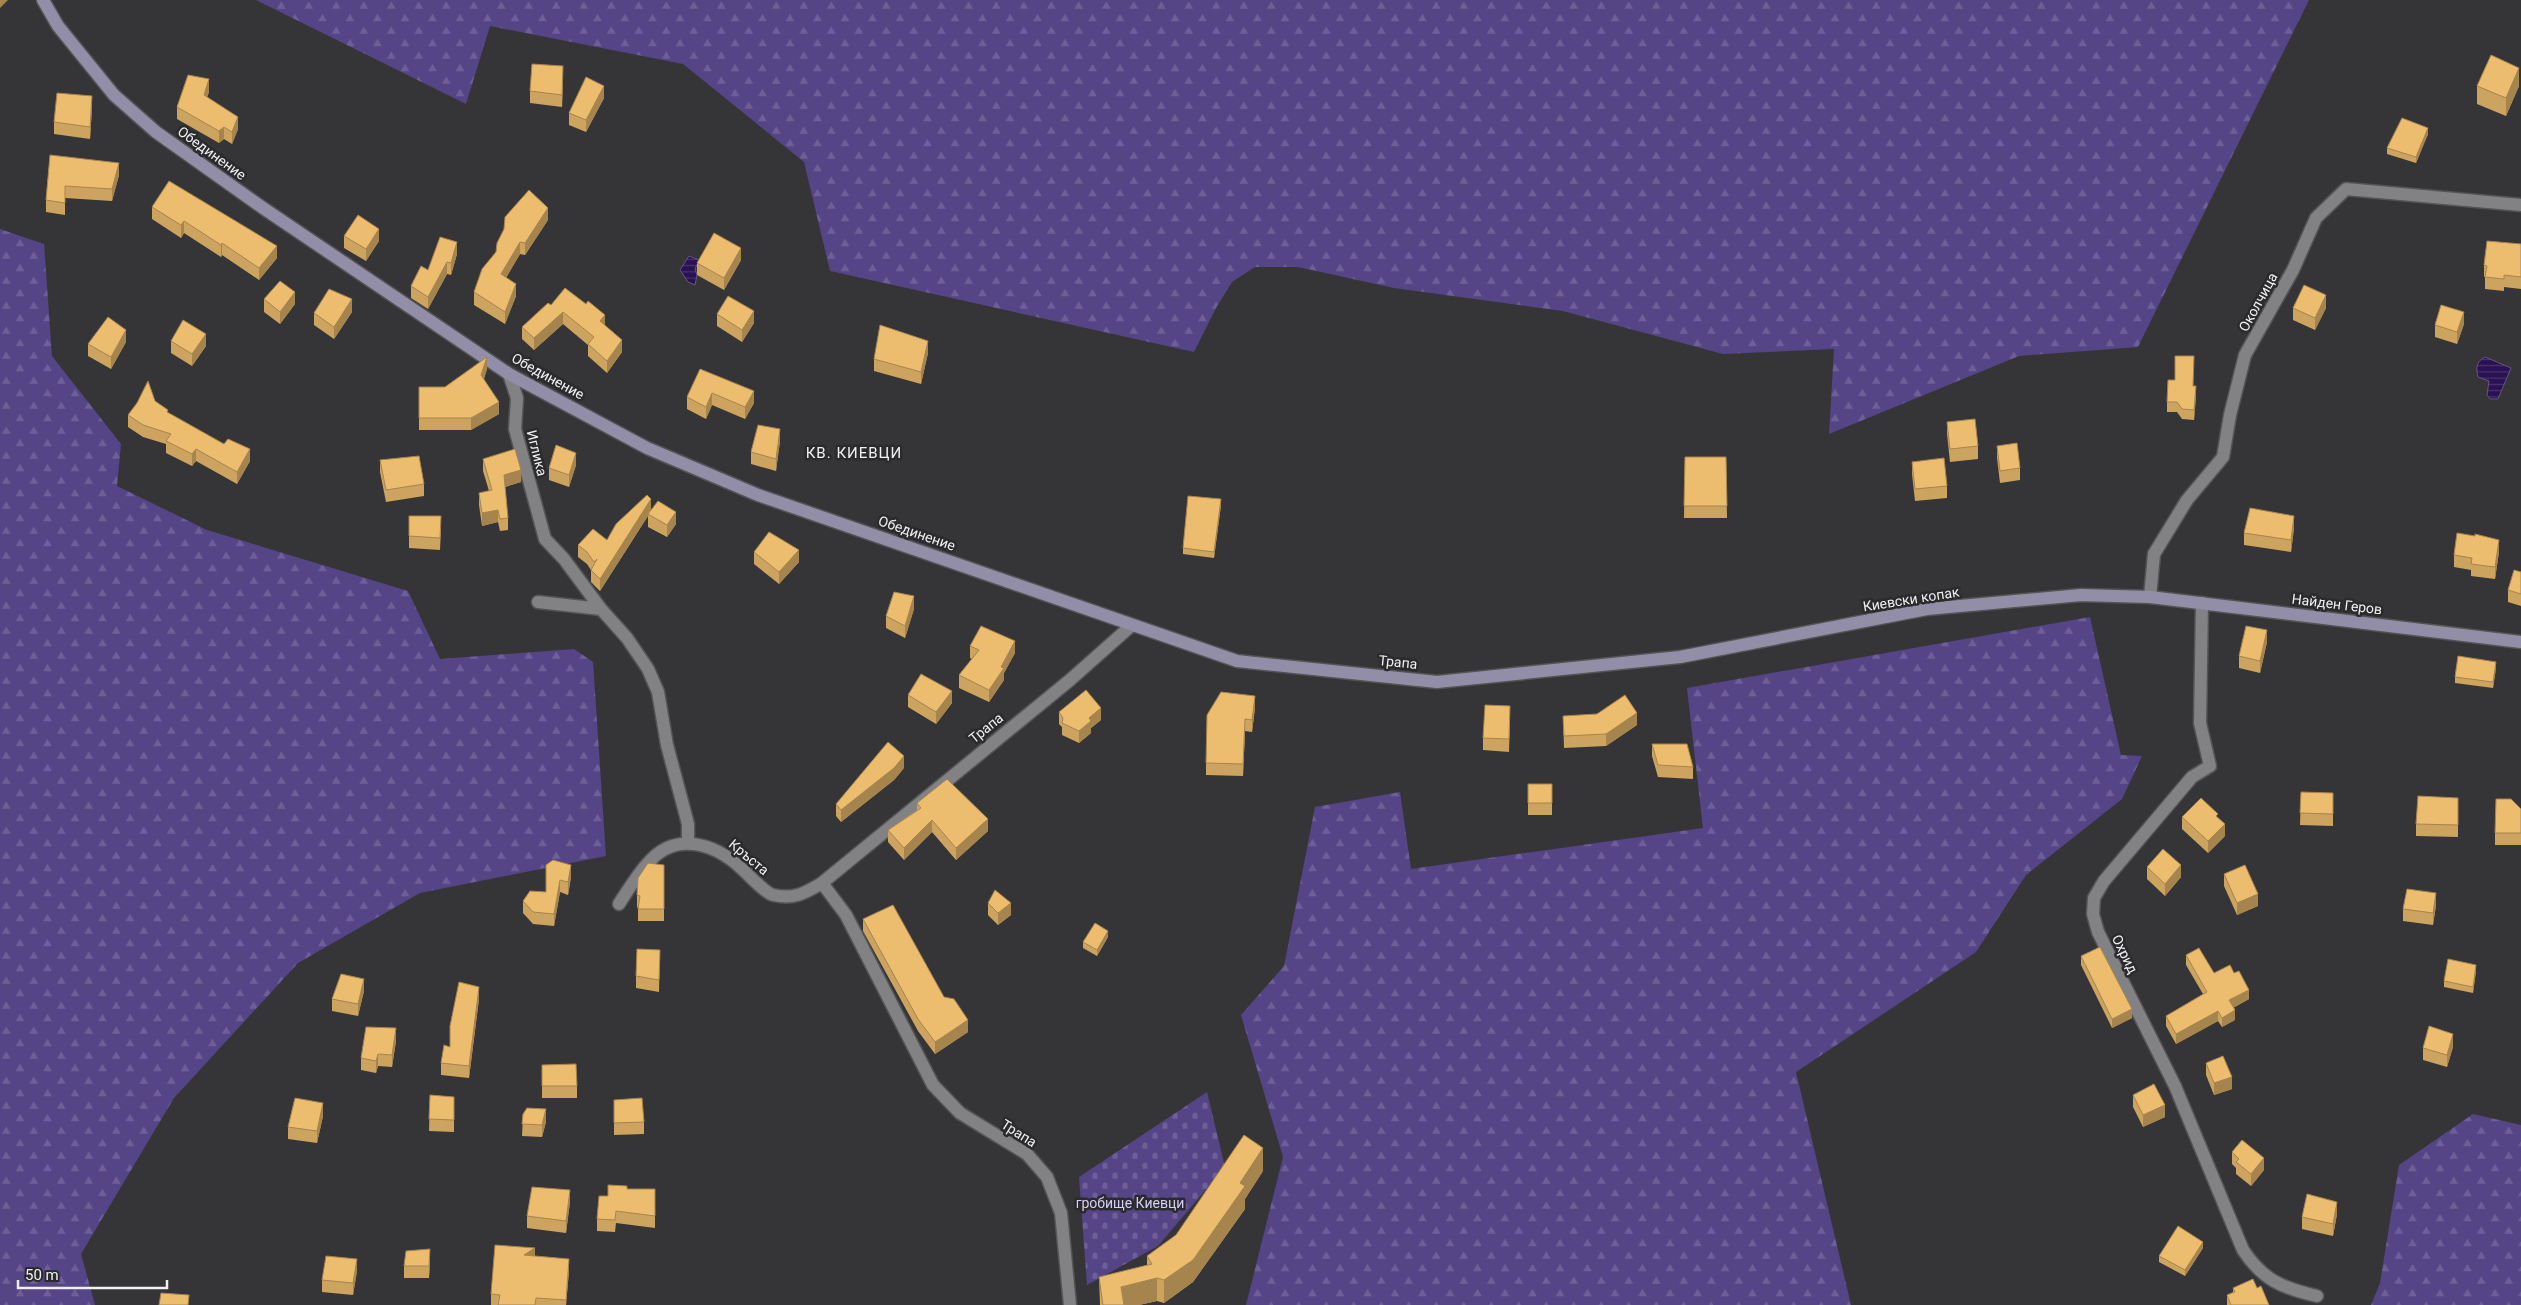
<svg xmlns="http://www.w3.org/2000/svg" width="2521" height="1305" font-family="Roboto,sans-serif">
  <defs>
    <pattern id="forest-firs" width="22" height="20" patternUnits="userSpaceOnUse" patternTransform="scale(1.25)"><rect width="22" height="20" fill="#554486"/><path d="M5 1l3.5 6h-7zM16 11l3.5 6h-7z" fill="#6e5f98"/></pattern>
    <pattern id="cemetery-stones" width="16" height="16" patternUnits="userSpaceOnUse" patternTransform="scale(1.25)"><rect width="16" height="16" fill="#554486"/><path d="M2 7V4a2 2 0 0 1 4 0v3zM10 15v-3a2 2 0 0 1 4 0v3z" fill="#6e5f98"/></pattern>
    <pattern id="water-rules" width="6" height="5" patternUnits="userSpaceOnUse" patternTransform="scale(1.25)"><rect width="6" height="5" fill="#291153"/><path d="M0 2.5h6" fill="none" stroke="#48346c"/></pattern>
  </defs>
  <rect width="100%" height="100%" fill="#353537"/>
  <path fill="url(#forest-firs)" d="M256 0H2309L2138 347 2019 356 1829 434 1834 349 1723 354 1563 311 1394 288 1298 267H1255L1232 282 1216 308 1194 352 830 271 804 162 683 64 490 26 466 104Z
    M0 229 44 244 52 356 121 444 117 486 207 530 408 591 440 659 574 649 593 662 606 856 420 893 298 963 174 1098 81 1254 95 1305H0Z
    M2090 617 2121 755 2142 756 2122 799 2026 875 1976 952 1796 1072 1851 1305H1246L1283 1157 1241 1015 1284 966 1315 807 1400 792 1411 869 1703 828 1687 688Z
    M2473 1114 2521 1125V1305H2371L2380 1283 2399 1165Z"/>
  <path fill="url(#cemetery-stones)" d="M1207 1092 1225 1167 1158 1246 1087 1285 1079 1177Z"/>
  <path fill="url(#water-rules)" stroke="#655482" d="M689 256 699 260 695 269 697 275 695 285 688 282 680 270Z
    M2485 357 2511 368 2498 399H2490L2487 395 2489 381 2478 377C2476 367 2476 362 2485 357Z"/>
  <g fill="none" stroke-linecap="round" stroke-linejoin="round">
    <g stroke="#545356" stroke-width="15">
      <path id="street" d="M509 374 517 398 515 429 545 539 564 559 601 609 627 638 648 669 658 692 667 745 688 824V843
        M2150 597 2154 554 2187 500 2223 457 2230 415 2245 355 2293 270 2316 218 2346 189 2521 205
        M538 602 601 609
        M2202 603 2200 723 2210 766 2192 777 2104 881 2094 898 2093 914 2098 932 2175 1086 2243 1250C2263 1280 2282 1288 2317 1296
        M822 883 846 915 933 1085 960 1113 1027 1154 1047 1177 1061 1213 1070 1305
        M619 904C628 890 637 875 648 863 675 831 714 843 741 868 748 874 765 893 773 895 794 900 805 893 822 883L1070 680 1132 625"/>
    </g>
    <g stroke="#545356" stroke-width="15">
      <path id="secondary" d="M43 0 58 26 114 95 156 132 263 208 509 374 647 448 758 495 1237 661 1437 682 1680 657 1927 609 2081 595 2150 597 2521 642"/>
    </g>
    <use href="#street" stroke="#828285" stroke-width="12"/>
    <use href="#secondary" stroke="#938ea8" stroke-width="12"/>
  </g>
  <path fill="#cca35f" d="M563 78 562 107 530 103V91Z
    M2477 86H2519L2506 116 2477 104Z
    M209 92 207 97 238 129 232 144 224 139 219 143 177 119V107Z
    M604 98 586 132 569 125V113Z
    M92 108 90 139 54 134V122Z
    M2428 134 2416 163 2387 154V148Z
    M50 155 119 175 112 201 65 198V215L46 212V200Z
    M152 207 277 258 259 280 222 255 221 257 184 233 181 238 152 219Z
    M548 220 525 255 520 254 506 278 516 296 505 324 474 305V292L496 252Z
    M344 236 379 241 366 261 344 248Z
    M2521 244V289L2504 287V291L2485 289V277H2484V265Z
    M457 254 451 275 447 274 428 309 411 298V286L428 270Z
    M741 260 724 290 697 275V263Z
    M264 299 295 304 280 324 264 312Z
    M551 305 605 325 622 352 607 373 588 356V345L563 324 534 350 522 339V327Z
    M2293 308H2326L2315 330 2293 320Z
    M352 312 334 339 314 325V313Z
    M717 314 754 323 742 342 717 326Z
    M2464 324 2457 344 2435 337V325Z
    M171 341 206 346 192 366 171 353Z
    M126 342 111 369 88 356V344Z
    M928 353 921 384 874 371V359Z
    M487 369 484 379 499 414 471 430H419V387H445Z
    M700 369 754 403 745 419 712 405 706 419 687 409V397Z
    M2193 386 2196 396 2194 420 2182 419 2177 412H2167V402Z
    M155 401 168 413 250 461 237 484 196 461 192 466 166 453V444L143 437 128 427V415Z
    M1947 422 1978 446V459L1950 462 1947 434Z
    M780 441 776 471 751 464V452Z
    M1997 446 2020 468V480L2000 483 1997 458Z
    M1685 457H1726L1727 518H1684Z
    M483 459 521 482 505 487 508 518V530L500 531 498 522 482 526 479 505V493L489 491 483 471Z
    M380 460 424 484V496L386 502 380 472Z
    M1912 462 1947 486V498L1915 501 1912 474Z
    M576 465 569 487 549 480V468Z
    M1221 505 1214 558 1183 554V548Z
    M651 510 676 524 667 537 648 527V516L600 591 591 582V570L587 564 578 557V545L607 540Z
    M409 516 441 529 440 550 409 548Z
    M2294 528 2291 552 2244 545V533Z
    M754 552 799 562 779 584 754 564Z
    M2499 552 2495 579 2471 576V570L2454 567V555Z
    M2521 572V606L2508 602V590Z
    M914 609 905 638 886 628V616Z
    M2267 642 2260 673 2239 668V656Z
    M970 646 1015 653 1004 673V680L989 702 959 688V675L972 659 970 658Z
    M2496 668 2493 688 2455 683V677Z
    M908 695 952 703 936 724 908 707Z
    M1255 708 1252 732 1245 731 1243 776 1206 775V763Z
    M1059 712 1101 720 1091 728V733L1079 743 1062 735V727L1059 724Z
    M1563 716 1637 725 1606 746 1564 748Z
    M1510 718 1509 752 1483 750V738Z
    M1652 744 1693 767V779L1658 777 1652 756Z
    M904 768 894 780 841 822 836 816V804Z
    M1528 784H1552V815H1528Z
    M2301 792 2333 805V826L2300 825Z
    M2458 798V837L2416 836V824Z
    M917 803 988 831 956 860 932 832 904 860 888 842V830L917 810Z
    M2521 809V845H2495V833Z
    M2182 817 2218 818 2225 836 2208 853 2182 829Z
    M546 865 571 877 568 895 560 892 554 926 533 924 523 913V901L546 892Z
    M664 865V921H638V908L637 907V895Z
    M2147 867 2181 877 2165 896 2147 879Z
    M2224 874 2258 906 2237 915 2224 886Z
    M988 903 1011 915 998 925 988 915Z
    M2436 905 2433 925 2403 921V909Z
    M863 919 944 997 968 1032 935 1054 918 1031 863 931Z
    M1108 937 1097 956 1083 948V942Z
    M660 950 659 992 636 988V976Z
    M2186 955 2214 973 2249 999 2233 1008 2235 1020 2222 1027 2218 1021 2176 1044 2166 1026V1016L2203 994 2186 965Z
    M2081 956 2132 1018 2112 1028 2081 965Z
    M2476 971 2473 993 2444 987V981Z
    M364 991 358 1016 332 1011V999Z
    M479 999 469 1078 441 1075V1063Z
    M396 1041 392 1067 378 1066 376 1073 361 1070V1058Z
    M2453 1047 2447 1067 2423 1060V1048Z
    M2206 1063 2232 1089 2214 1095 2206 1075Z
    M542 1065 577 1086V1098H542Z
    M430 1095 454 1097V1132L429 1131Z
    M2133 1095 2165 1117 2143 1127 2133 1107Z
    M614 1100 644 1122V1134L614 1135Z
    M523 1114 546 1122 542 1137 522 1136Z
    M323 1116 317 1143 288 1139V1127Z
    M2232 1152 2264 1170 2251 1186 2236 1174V1168L2232 1164Z
    M1263 1171 1245 1199V1209L1193 1282 1164 1303 1157 1301 1139 1305H1100L1099 1277 1147 1265V1256Z
    M627 1189H655V1228L616 1223 615 1232 597 1231V1219L608 1196Z
    M570 1202 566 1233 527 1228V1216Z
    M2337 1214 2333 1236 2302 1229V1217Z
    M2203 1248 2185 1276 2159 1262V1256Z
    M535 1256 569 1271 566 1305H491V1294Z
    M430 1262 429 1278H404V1266Z
    M357 1271 353 1295 322 1292V1280Z
    M2233 1288H2257L2269 1305H2227V1295L2233 1292Z"/>
  <path fill="#a6844e" d="M0 0H8L0 8Z
    M563 66V78L562 107V95Z
    M2519 68V86L2506 116V98Z
    M209 79V92L204 107V95Z
    M604 86V98L586 132V120Z
    M92 96V108L90 139V127Z
    M238 117V129L232 144V132Z
    M224 127V139L219 143V131Z
    M2428 128V134L2416 163V157Z
    M119 163V175L112 201V189Z
    M548 208V220L525 255V243Z
    M184 221V233L181 238V225Z
    M379 229V241L366 261V249Z
    M457 242V254L451 275V263Z
    M520 242V254L501 286V274Z
    M222 243V255L221 257V245Z
    M277 246V258L259 280V268Z
    M741 248V260L724 290V278Z
    M447 262V274L428 309V297Z
    M516 284V296L505 324V312Z
    M295 292V304L280 324V312Z
    M2326 295V308L2315 330V318Z
    M352 299V312L334 339V327Z
    M754 311V323L742 342V330Z
    M563 312V324L534 350V338Z
    M2464 312V324L2457 344V332Z
    M605 315V327L600 321Z
    M126 330V342L111 369V357Z
    M206 334V346L192 366V354Z
    M622 340V352L607 373V361Z
    M928 341V353L921 384V372Z
    M487 357V369L481 387V375Z
    M2196 386V396L2194 420V410Z
    M754 391V403L745 419V407Z
    M712 393V405L706 419V407Z
    M499 402V414L471 430V418Z
    M780 429V441L776 471V459Z
    M196 449V461L192 466V454Z
    M250 449V461L237 484V472Z
    M576 453V465L569 487V475Z
    M521 470V482L504 487V475Z
    M651 499V511L600 591V579Z
    M1221 499V505L1214 558V552Z
    M498 510V522L482 526V513Z
    M676 512V524L667 537V525Z
    M2294 516V528L2291 552V540Z
    M2499 540V552L2495 579V567Z
    M799 550V562L779 584V572Z
    M914 596V609L905 638V626Z
    M2267 630V642L2260 673V661Z
    M1015 641V653L1004 673V680L989 702V690Z
    M2496 662V668L2493 688V682Z
    M952 691V703L936 724V712Z
    M1255 696V708L1252 732V720Z
    M1101 708V720L1091 728V733L1079 743V731L1089 718Z
    M1637 713V725L1606 746V734Z
    M1245 719V731L1243 776V764Z
    M904 756V768L894 780 841 822V810Z
    M988 819V831L956 860V848Z
    M932 820V832L904 860V848Z
    M2225 824V836L2208 853V841Z
    M571 865V877L568 895V882Z
    M2181 865V877L2165 896V884Z
    M560 880V892L554 926V914Z
    M2436 893V905L2433 925V913Z
    M2258 894V906L2237 915V903Z
    M1011 903V915L998 925V913Z
    M1108 931V937L1097 956V950Z
    M2476 965V971L2473 993V987Z
    M364 979V991L358 1016V1004Z
    M479 987V999L469 1078V1066Z
    M2249 990V999L2229 1010V1000Z
    M2132 1009V1018L2112 1028V1019Z
    M2235 1010V1020L2222 1027V1018Z
    M2218 1011V1021L2176 1044V1034Z
    M968 1020V1032L935 1054V1042Z
    M396 1028V1041L392 1067V1055Z
    M2453 1034V1047L2447 1067V1055Z
    M378 1054V1066L376 1073V1061Z
    M2232 1077V1089L2214 1095V1083Z
    M323 1103V1116L317 1143V1131Z
    M2165 1105V1117L2143 1127V1115Z
    M546 1109V1122L542 1137V1125Z
    M1263 1148V1171L1245 1199V1209L1193 1282 1164 1303V1280L1240 1183Z
    M2264 1158V1170L2251 1186V1174Z
    M570 1190V1202L566 1233V1221Z
    M2337 1202V1214L2333 1236V1224Z
    M2203 1242V1248L2185 1276V1270Z
    M535 1248V1260L524 1255Z
    M430 1249V1262L429 1278V1266Z
    M357 1259V1271L353 1295V1283Z
    M569 1259V1271L566 1305V1300Z
    M1157 1278V1301L1139 1305H1121V1287Z"/>
  <path fill="#edbd6f" stroke="#a6844e" d="M2491 55 2519 68 2506 98 2477 86Z
    M532 64 563 66 562 95 530 91Z
    M188 75 209 79 204 95 238 117 232 132 224 127 219 131 177 107Z
    M586 77 604 86 586 120 569 113Z
    M57 93 92 96 90 127 54 122Z
    M2402 118 2428 128 2416 157 2387 148Z
    M50 155 119 163 112 189 65 186V203L46 200Z
    M169 181 277 246 259 268 222 243 221 245 184 221 181 225 152 207Z
    M529 190 548 208 525 243 520 242 501 274 516 284 505 312 474 292 482 269 496 252 497 243 504 229 505 217Z
    M358 215 379 229 366 249 344 236Z
    M714 233 741 248 724 278 697 263Z
    M440 237 457 242 451 263 447 262 428 297 411 286 421 266 428 270Z
    M2487 241 2521 244V277L2504 275V279L2485 277 2487 266 2484 265Z
    M280 281 295 292 280 312 264 299Z
    M2304 285 2326 295 2315 318 2293 308Z
    M565 288 586 304 588 301 605 315 600 321 622 340 607 361 588 344 594 337 563 312 534 338 522 327 548 303 551 305Z
    M329 289 352 299 334 327 314 313Z
    M728 296 754 311 742 330 717 314Z
    M2441 305 2464 312 2457 332 2435 325Z
    M108 317 126 330 111 357 88 344Z
    M183 320 206 334 192 354 171 341Z
    M880 325 928 341 921 372 874 359Z
    M2175 356H2194L2193 386H2196L2194 410 2182 409 2177 402H2167L2168 380H2175Z
    M487 357 481 375 499 402 471 418H419V387H445Z
    M700 369 754 391 745 407 712 393 706 407 687 397Z
    M148 381 155 401 168 410 167 412 224 444 228 439 250 449 237 472 196 449 192 454 166 441 171 434 143 425 128 415 137 403Z
    M1975 419 1978 446 1950 449 1947 422Z
    M758 425 780 429 776 459 751 452Z
    M2017 443 2020 468 2000 471 1997 446Z
    M556 445 576 453 569 475 549 468Z
    M515 449 521 470 504 475 508 518 500 519 498 510 482 513 479 493 492 490 483 459Z
    M419 456 424 484 386 490 380 460Z
    M1685 457H1726L1727 506H1684Z
    M1944 458 1947 486 1915 489 1912 462Z
    M647 495 651 499 600 579 591 570 597 559 594 562 587 552 578 545 593 529 607 540 616 524Z
    M1188 496 1221 499 1214 552 1183 548Z
    M658 501 676 512 667 525 648 514Z
    M2250 508 2294 516 2291 540 2244 533Z
    M409 516H441L440 538 409 536Z
    M769 532 799 550 779 572 754 552Z
    M2457 533 2475 536V534L2499 540 2495 567 2471 564 2472 558 2454 555Z
    M2514 570 2521 572V594L2508 590Z
    M894 592 914 596 905 626 886 616Z
    M981 626 1015 641 1001 667 1004 668 989 690 959 675 979 650 970 646Z
    M2246 626 2267 630 2260 661 2239 656Z
    M2458 656 2496 662 2493 682 2455 677Z
    M921 674 952 691 936 712 908 695Z
    M1086 690 1101 708 1089 718 1091 721 1079 731 1062 723 1063 718 1059 712Z
    M1221 692 1255 696 1252 720 1245 719 1243 764 1206 763 1207 715Z
    M1625 695 1637 713 1606 734 1564 736 1563 716 1597 714Z
    M1485 705 1510 706 1509 739 1483 738Z
    M888 742 904 756 894 768 841 810 836 804Z
    M1652 744H1687L1693 767 1658 765Z
    M947 779 988 819 956 848 932 820 904 848 888 830 921 808 917 803Z
    M1528 784H1552V803H1528Z
    M2301 792 2333 793V814L2300 813Z
    M2418 796 2458 798V825L2416 824Z
    M2201 798 2218 814 2216 816 2225 824 2208 841 2182 817Z
    M2496 799H2511L2521 809V833H2495Z
    M2163 849 2181 865 2165 884 2147 867Z
    M553 860 571 865 568 882 560 880 554 914 533 912 523 901 530 891 546 892V865Z
    M648 863 664 865V909H638L640 896 637 895 638 878Z
    M2245 865 2258 894 2237 903 2224 874Z
    M2407 889 2436 893 2433 913 2403 909Z
    M995 890 1011 903 998 913 988 903Z
    M893 905 944 997 954 999 968 1020 935 1042 918 1019 863 919Z
    M1095 923 1108 931 1097 950 1083 942Z
    M2100 947 2132 1009 2112 1019 2081 956Z
    M2199 948 2214 973 2230 965 2234 973 2239 971 2249 990 2229 1000 2235 1010 2222 1018 2218 1011 2176 1034 2166 1016 2207 992 2186 955Z
    M637 949 660 950 659 980 636 976Z
    M2448 959 2476 965 2473 987 2444 981Z
    M341 974 364 979 358 1004 332 999Z
    M459 982 479 987 469 1066 441 1063 444 1045 450 1047V1026Z
    M2429 1026 2453 1034 2447 1055 2423 1048Z
    M366 1027 396 1028 392 1055 378 1054 376 1061 361 1058Z
    M2223 1056 2232 1077 2214 1083 2206 1063Z
    M576 1064 577 1086H542V1065Z
    M2154 1084 2165 1105 2143 1115 2133 1095Z
    M430 1095 454 1097V1120L429 1119Z
    M295 1098 323 1103 317 1131 288 1127Z
    M642 1098 644 1122 614 1123V1100Z
    M527 1108 546 1109 542 1125 522 1124 523 1114Z
    M1244 1135 1263 1148 1240 1183 1245 1186 1193 1260 1164 1280 1157 1278 1121 1287 1124 1305H1103L1099 1277 1152 1264 1147 1256 1176 1235Z
    M2242 1140 2264 1158 2251 1174 2236 1162 2239 1159 2232 1152Z
    M608 1185 627 1186V1189H655V1216L616 1211 615 1220 597 1219 599 1196H608Z
    M532 1187 570 1190 566 1221 527 1216Z
    M2307 1194 2337 1202 2333 1224 2302 1217Z
    M2178 1226 2203 1242 2185 1270 2159 1256Z
    M495 1245 535 1248 524 1255 569 1259 566 1300 536 1298 535 1305H498L500 1295 491 1294Z
    M430 1249 429 1266H404L406 1251Z
    M326 1256 357 1259 353 1283 322 1280Z
    M2253 1279 2257 1288 2261 1286 2269 1305H2231L2227 1295 2235 1292 2233 1288Z
    M161 1293 189 1295 188 1305H159Z"/>
  <g text-anchor="middle" stroke-width="5" stroke-linejoin="round" paint-order="stroke">
    <g font-size="14" fill="#f0f0f1" stroke="#2b2b2d">
      <text transform="translate(212 153) rotate(36)" y="5">Обединение</text>
      <text transform="translate(2258 302) rotate(-61)" y="5">Околчица</text>
      <text transform="translate(548 376) rotate(29)" y="5">Обединение</text>
      <text transform="translate(537 453) rotate(76)" y="5">Иглика</text>
      <text transform="translate(917 533) rotate(19)" y="5">Обединение</text>
      <text transform="translate(1911 599) rotate(-9)" y="5">Киевски копак</text>
      <text transform="translate(2337 604) rotate(7)" y="5">Найден Геров</text>
      <text transform="translate(1398 662) rotate(6)" y="5">Трапа</text>
      <text transform="translate(986 728) rotate(-39)" y="5">Трапа</text>
      <text transform="translate(749 857) rotate(40)" y="5">Кръста</text>
      <text transform="translate(2125 954) rotate(64)" y="5">Охрид</text>
      <text transform="translate(1019 1133) rotate(32)" y="5">Трапа</text>
    </g>
    <g font-size="14" fill="#d5cdf6" stroke="#2b2b2d">
      <text x="1130" y="1208">гробище Киевци</text>
    </g>
    <g font-size="15" letter-spacing="1" fill="#f0f0f1" stroke="#2b2b2d">
      <text x="854" y="458">КВ. КИЕВЦИ</text>
    </g>
  </g>
  <path d="M18 1280v8h149v-8" fill="none" stroke="#f0f0f1" stroke-width="2.5"/>
  <text x="25" y="1280" font-size="15" fill="#f0f0f1" stroke="#2b2b2d" stroke-width="4" paint-order="stroke">50 m</text>
</svg>
